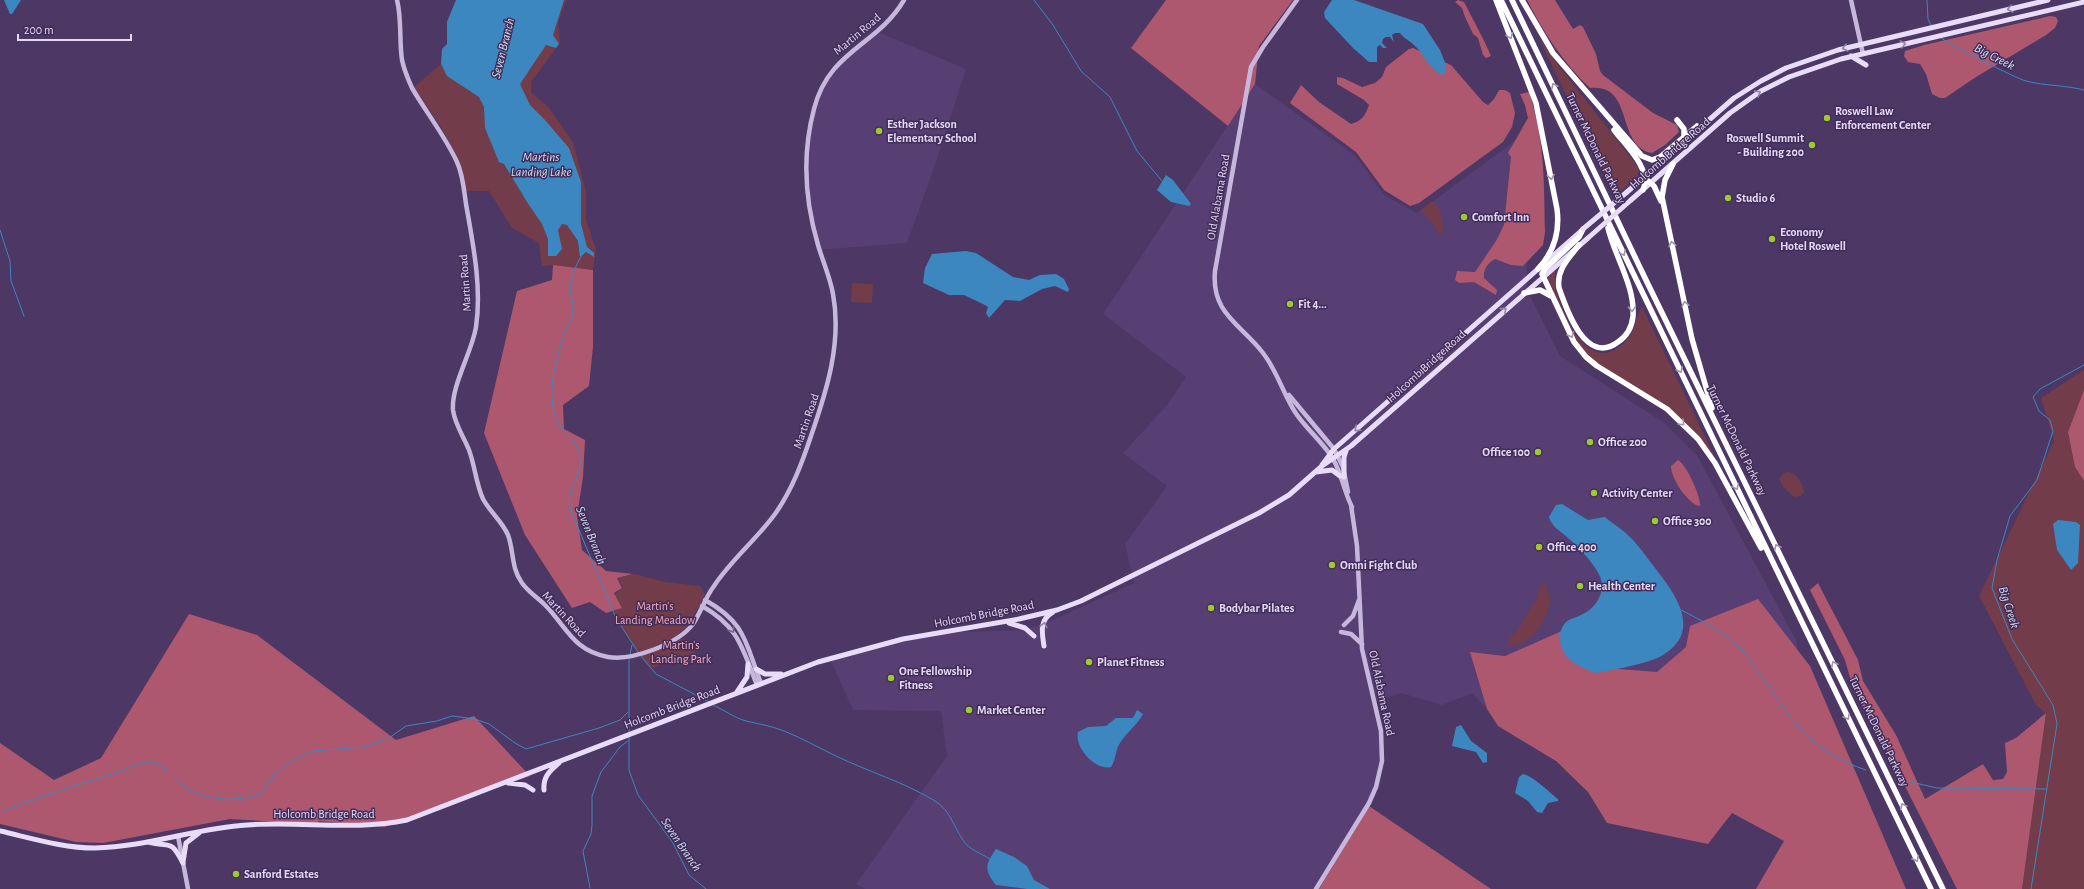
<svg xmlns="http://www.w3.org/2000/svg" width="2084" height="889" font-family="'Alegreya Sans',sans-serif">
  <rect width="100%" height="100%" fill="#4d3765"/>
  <path fill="#573e73" d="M878 32 966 69 935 165 907 243 817 250 808 191 806 157 816 105 826 81 849 55Z
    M1255 84 1356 156 1384 195 1417 213 1524 134 1527 290 1560 356 1663 422 1698 457 1796 640 1803 678 1486 705 1487 709 1472 693 1442 705 1401 693 1373 702 1378 720 1383 758 1380 785 1369 808 1319 889H865L856 884 947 756 941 711 853 710 830 659 858 648 935 633 1024 630 1053 620 1134 583 1125 544 1167 486 1123 453 1167 405 1186 377 1103 314Z"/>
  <path fill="#723c4a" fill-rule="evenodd" d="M456 0H566L558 23 560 43 531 82V92L549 108 573 142 586 192V220L596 249 593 270 553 265 542 266 539 243 512 228 489 191H465C463 153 435 119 414 87L441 64 442 49 447 44V22Z
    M1538 36 1555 61 1639 168 1638 176 1615 196 1582 128V121L1571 105Z
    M1432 201C1442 205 1445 229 1441 237L1434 226 1421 210Z
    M1555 270C1556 277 1554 284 1556 291 1564 317 1588 375 1623 344 1637 332 1635 317 1642 307L1714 455 1713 456 1678 416 1595 363 1578 344 1547 279Z
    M852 283 873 284 872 303 851 302Z
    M2084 370V390L2068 432 2075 467 2084 481V889H2022L2046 713 2036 705 1979 596 2054 441 2041 398ZM2058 520 2080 525 2078 540Z
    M1786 472C1797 471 1802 483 1804 492L1801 496 1794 497 1783 487 1779 478Z
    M635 574 665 582 700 586 705 594C685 635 681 637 639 653L623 629 614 611 622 608 615 594 623 588 618 578Z
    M1544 582 1551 601C1545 622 1532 647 1506 646L1512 634 1514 635 1539 595 1537 593Z
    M680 639 688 640 696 649 694 651 699 658C686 670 679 664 665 662L654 668 645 663 639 654Z"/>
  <path fill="#ad586e" d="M1166 0H1293L1259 46 1255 84 1228 126 1131 48Z
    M1458 0 1464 2C1473 20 1483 37 1491 56L1486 58 1483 55 1478 38 1473 34 1465 17 1462 8 1455 2Z
    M1527 0H1555L1573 29 1580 25 1583 27 1596 54 1600 71 1603 75 1653 113 1677 125 1679 132 1665 145 1652 153C1615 146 1635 83 1590 88 1563 63 1544 33 1527 0Z
    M2050 16 2056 17 2058 21 2055 28 2046 35 1976 77 1945 98H1940L1932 94 1926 74 1920 64 1908 62 1904 56 1905 51 1924 45Z
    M1413 48 1451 65 1483 102 1488 105 1494 99 1499 90H1505L1510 93 1515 113 1512 127 1503 142 1419 203 1410 206 1384 190 1356 152 1290 103 1301 85 1319 102 1351 124C1362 121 1365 116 1369 105L1364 100 1337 84V77L1343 78 1362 87 1375 83 1382 77 1386 67 1409 49Z
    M1529 92C1545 141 1544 181 1545 232L1543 245 1523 266 1511 265 1495 259C1488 263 1483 269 1484 278L1497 290 1496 295 1474 282 1459 283 1455 280 1457 271 1475 272 1496 241 1504 225 1511 157 1508 153 1528 118 1525 105 1520 94Z
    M553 265 593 270V347L589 386 563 405 564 429 585 440 583 477 577 516 582 550 606 571 633 574 617 578 622 588 614 593 622 608 606 613 590 602 572 608 525 535 484 433 517 291 552 280Z
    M2084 390V481L2075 467 2068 432Z
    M1678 460C1687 465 1701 497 1700 506 1689 506 1670 477 1671 466Z
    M1818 583 1858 660 1863 681 1896 735 1925 799 1983 764 1993 780 2003 779 2007 772 2005 743 2016 738 2046 713 2022 889H1957L1875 727 1854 692 1845 660 1810 590Z
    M1758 599 1810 666 1906 889H1756L1784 841 1732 813 1708 844 1607 823 1588 792 1556 761 1498 726 1487 709 1470 652 1505 656 1564 630 1593 667 1657 672 1686 647 1690 626Z
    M189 614 257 635 396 740 474 716 530 776 385 827 319 821 317 824 230 819 103 843 76 842 0 824V743L54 780 101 758Z
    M1369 806 1491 889H1319Z"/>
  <path fill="#3d87c0" d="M4 0H21L12 14H10Z
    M456 0H564L553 35 559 44 556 48 546 45 520 84 530 105 545 120 569 148 581 182V224L587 247 594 253V257L586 252 580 257 578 241 567 225 562 224 558 230 562 249 556 256H548V239L542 224 527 202 504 164 499 162 485 128 484 107 479 97 447 76 441 64 442 49 447 44V22Z
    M1332 0H1354L1423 24 1440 50 1446 65V72L1442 75C1430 70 1425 56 1416 47 1411 41 1404 39 1400 33H1395L1392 35 1394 42 1390 37H1386L1383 39 1382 43 1387 48H1383L1380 45 1377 47V62H1369L1353 48 1325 18 1324 12Z
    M1166 175 1173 180 1191 204 1189 206 1171 202 1157 190Z
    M966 251 976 253 1013 277 1029 280 1040 275 1056 274 1064 279 1069 289 1068 292 1055 286 1042 289 1020 301 1005 300 989 318 986 313 988 307 985 305 964 295H949L923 283 925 268 932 254Z
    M1562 504 1588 520 1605 517C1610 522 1616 525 1622 530 1634 539 1643 552 1652 564 1672 590 1705 629 1663 655 1648 664 1613 670 1595 673 1586 669 1572 664 1566 656 1559 646 1557 631 1566 622 1571 618 1578 617 1583 614 1594 609 1602 597 1602 585 1603 572 1577 545 1567 537 1559 530 1552 527 1549 517L1556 505Z
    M2058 520 2076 522 2080 525 2078 563 2071 570 2057 550 2053 524Z
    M1137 710 1143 714 1142 716C1136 726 1126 733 1120 743 1115 751 1116 760 1111 767 1095 771 1074 747 1078 732L1088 727 1106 726 1116 718H1133Z
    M1461 725 1471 741 1487 753V762L1483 763 1476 752 1452 746 1456 727Z
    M1523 774C1533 776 1549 792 1558 799V801L1548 803 1542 813 1537 812 1528 801 1515 793 1519 777Z
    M996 849 1014 857 1027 866 1034 880 1050 889H1027L996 885C984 870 985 865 996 849Z"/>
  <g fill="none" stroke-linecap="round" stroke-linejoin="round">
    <path stroke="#3d87c0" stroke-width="1" d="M1034 0 1053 25 1081 71 1110 97 1137 151 1162 181
      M1927 0 1928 19 1931 25
      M1940 37C1946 43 2017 79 2026 81 2045 86 2065 85 2084 90
      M0 230 10 261 11 281 24 316
      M582 255C577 262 570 280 570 289 570 295 574 303 573 310 573 317 566 328 564 335 556 360 547 390 555 416 560 434 581 438 580 462 580 483 565 487 571 511L616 618 638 652
      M1681 610C1703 621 1727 634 1744 652 1751 660 1756 669 1762 677 1793 722 1811 752 1866 770
      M630 654 632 645
      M640 655 656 674 709 702
      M713 705C724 710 735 718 746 721 759 724 772 726 784 731 802 738 819 748 836 756 869 772 904 782 935 801 951 811 953 826 963 840 969 850 981 853 990 859
      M629 733V659
      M629 736V770L638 795 673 843 689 875 706 889
      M1902 780 1937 788 2047 789
      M3 811C41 796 80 784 118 772 128 769 139 761 150 762 163 763 174 778 184 786 203 801 240 803 262 793L272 777 282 766 313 751 364 747 389 738 406 726 437 721 452 716 475 719 489 724 515 743 526 749 599 728 620 720 628 712
      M590 888 583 851 591 834 592 825V796L601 772 620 747 628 741
      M2031 889 2057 724 2053 705 2012 639 1992 588 1997 560 2010 516 2037 480 2053 431 2050 420 2039 411 2033 397 2040 389 2084 365"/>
    <path stroke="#c7b7dc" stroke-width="4.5" d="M397 0C402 20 399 40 402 60 404 70 408 79 412 88 426 112 445 136 457 162 463 175 464 190 466 204 473 244 482 287 476 327 472 352 451 386 453 410 455 425 464 437 469 450 475 466 476 484 483 499 490 512 502 521 508 535 514 551 511 568 522 583 529 593 540 599 548 608 568 630 575 651 608 657 632 661 678 644 693 624 701 612 705 598 714 586 731 560 756 540 775 514 792 490 802 463 811 436 827 390 842 342 833 294 830 277 823 262 818 245 805 201 802 154 814 109 829 50 877 46 904 0
      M1297 0 1263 47 1251 67 1215 271C1211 314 1241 324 1263 353 1277 371 1283 393 1295 412 1306 429 1323 442 1333 459 1342 474 1344 492 1352 507
      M1851 0 1863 54
      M1289 395 1334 449 1343 467 1348 492
      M705 600C746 623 745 642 761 683
      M702 606C739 627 742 648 757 685
      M1344 625 1353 616 1359 600
      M1341 632 1351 634 1362 644
      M178 836 188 889
      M1316 889 1369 803 1376 787 1382 761 1381 731 1362 649 1357 546 1351 505"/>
    <path stroke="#e8dcf8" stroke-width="5" d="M1851 56 1866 65
      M1627 192 1734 98 1761 81 1786 68 1838 50 2048 0
      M1631 200 1730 113 1761 91 1789 77 1841 59 2084 2
      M1322 465 1334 449 1581 231
      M1316 472 1332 470 1340 476
      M1344 477V457L1346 451
      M1009 623 1025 628 1034 636
      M1044 646C1042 633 1039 620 1053 612
      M756 669 765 674H781
      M737 692 747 677 748 664
      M508 783 525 785 533 790
      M544 790C543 776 550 771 559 763
      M0 831C31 838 63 848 95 848 147 847 196 828 247 825 301 821 355 831 407 820L818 662 903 639 1019 619 1057 610 1081 601 1259 513 1289 495 1322 466 1351 446 1588 238
      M148 842C171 848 170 838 183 863
      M183 862 186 843 199 833"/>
    <path stroke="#fff" stroke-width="5.5" d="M1496 0 1536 103 1557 209C1560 232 1554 252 1538 269
      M1501 0 1931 889
      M1512 0 1645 278 1943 889
      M1522 0 1553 53 1642 156 1652 160 1660 157 1697 126
      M1677 120 1684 129V136
      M1614 130C1626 146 1652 169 1643 190
      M1673 164 1665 180 1662 197 1692 339 1712 408
      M1639 181 1647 180 1654 186 1661 201
      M1583 229 1579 237 1545 269 1542 274 1574 342 1586 357 1597 366 1667 409 1698 439 1715 463 1761 548
      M1579 245C1569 258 1556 270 1559 288 1567 311 1586 366 1618 342 1627 336 1632 327 1633 316 1635 286 1615 257 1608 228
      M1524 293 1540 290 1551 296"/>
    <path stroke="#e8dcf8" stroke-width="5" d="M1583 229 1627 192
      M1588 238 1631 200"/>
  </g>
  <defs><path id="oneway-chevron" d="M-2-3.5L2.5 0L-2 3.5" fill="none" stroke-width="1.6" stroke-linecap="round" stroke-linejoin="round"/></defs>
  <g stroke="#9584a8">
    <use href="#oneway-chevron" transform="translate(2010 9) rotate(166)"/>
    <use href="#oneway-chevron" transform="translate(1903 44) rotate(-14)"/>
    <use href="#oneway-chevron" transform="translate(1845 48) rotate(166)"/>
    <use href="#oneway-chevron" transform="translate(1758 93) rotate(-32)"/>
    <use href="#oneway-chevron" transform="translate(1504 310) rotate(-41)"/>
    <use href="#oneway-chevron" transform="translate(1357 429) rotate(138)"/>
    <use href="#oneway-chevron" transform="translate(1044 625) rotate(-76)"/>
  </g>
  <g stroke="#a096ac">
    <use href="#oneway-chevron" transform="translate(1510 36) rotate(68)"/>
    <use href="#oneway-chevron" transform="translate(1554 86) rotate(-116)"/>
    <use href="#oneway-chevron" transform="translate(1551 177) rotate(79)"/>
    <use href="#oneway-chevron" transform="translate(1672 244) rotate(-102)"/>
    <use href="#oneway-chevron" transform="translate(1623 253) rotate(64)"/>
    <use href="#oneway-chevron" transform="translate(1685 304) rotate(-102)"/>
    <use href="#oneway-chevron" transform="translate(1632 309) rotate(88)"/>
    <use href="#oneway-chevron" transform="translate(1571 335) rotate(64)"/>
    <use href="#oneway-chevron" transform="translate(1680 370) rotate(64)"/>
    <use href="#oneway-chevron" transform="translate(1682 423) rotate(44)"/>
    <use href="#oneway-chevron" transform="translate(1736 487) rotate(64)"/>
    <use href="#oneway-chevron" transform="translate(1777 547) rotate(-116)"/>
    <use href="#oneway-chevron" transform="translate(1834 664) rotate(-116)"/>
    <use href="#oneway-chevron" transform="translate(1847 717) rotate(64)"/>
    <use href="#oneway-chevron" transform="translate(1903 806) rotate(-116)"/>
    <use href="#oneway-chevron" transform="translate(1916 859) rotate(64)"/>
  </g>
  <use stroke="#77648d" href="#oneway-chevron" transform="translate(732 630) rotate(56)"/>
  <g fill="#9eca2e" stroke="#422c59" stroke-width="1.5">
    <circle cx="1827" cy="118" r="4"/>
    <circle cx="879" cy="131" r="4"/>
    <circle cx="1812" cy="145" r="4"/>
    <circle cx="1728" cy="198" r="4"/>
    <circle cx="1464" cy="217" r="4"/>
    <circle cx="1772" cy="239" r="4"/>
    <circle cx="1290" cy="304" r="4"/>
    <circle cx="1590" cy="442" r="4"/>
    <circle cx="1538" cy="452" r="4"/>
    <circle cx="1594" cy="493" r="4"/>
    <circle cx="1655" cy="521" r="4"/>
    <circle cx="1539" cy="547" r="4"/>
    <circle cx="1332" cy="565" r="4"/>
    <circle cx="1580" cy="586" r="4"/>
    <circle cx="1211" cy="608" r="4"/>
    <circle cx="1089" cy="662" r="4"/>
    <circle cx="891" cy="678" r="4"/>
    <circle cx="969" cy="710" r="4"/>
    <circle cx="236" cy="874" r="4"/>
  </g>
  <g text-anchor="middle" stroke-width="3" stroke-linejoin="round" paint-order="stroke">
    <g font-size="12" fill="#e3d7f3" stroke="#422c59">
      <text transform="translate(857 34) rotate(-40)" y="4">Martin Road</text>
      <text transform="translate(1596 148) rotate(64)" y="4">Turner McDonald Parkway</text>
      <text transform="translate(1670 153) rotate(-41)" y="4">Holcomb Bridge Road</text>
      <text transform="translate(1218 197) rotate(-80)" y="4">Old Alabama Road</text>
      <text transform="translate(465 283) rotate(-94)" y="4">Martin Road</text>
      <text transform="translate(1426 366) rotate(-42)" y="4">Holcomb Bridge Road</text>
      <text transform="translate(806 421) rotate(-71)" y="4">Martin Road</text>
      <text transform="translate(1737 440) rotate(64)" y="4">Turner McDonald Parkway</text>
      <text transform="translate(564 614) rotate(47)" y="4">Martin Road</text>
      <text transform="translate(984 614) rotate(-11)" y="4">Holcomb Bridge Road</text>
      <text transform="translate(1382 693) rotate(78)" y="4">Old Alabama Road</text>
      <text transform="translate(672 707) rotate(-21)" y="4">Holcomb Bridge Road</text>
      <text transform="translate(1879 731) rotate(64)" y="4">Turner McDonald Parkway</text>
      <text x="324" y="818">Holcomb Bridge Road</text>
    </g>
    <g font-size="12" font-weight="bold" fill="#e3d7f3" stroke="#422c59" text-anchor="start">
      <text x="1835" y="115">Roswell Law<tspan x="1835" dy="14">Enforcement Center</tspan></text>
      <text x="887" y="128">Esther Jackson<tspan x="887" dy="14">Elementary School</tspan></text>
      <text x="1804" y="142" text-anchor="end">Roswell Summit<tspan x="1804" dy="14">- Building 200</tspan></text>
      <text x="1736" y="202">Studio 6</text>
      <text x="1472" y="221">Comfort Inn</text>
      <text x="1780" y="236">Economy<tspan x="1780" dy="14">Hotel Roswell</tspan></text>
      <text x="1298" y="308">Fit 4...</text>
      <text x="1598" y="446">Office 200</text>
      <text x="1530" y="456" text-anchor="end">Office 100</text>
      <text x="1602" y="497">Activity Center</text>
      <text x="1663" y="525">Office 300</text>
      <text x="1547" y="551">Office 400</text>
      <text x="1340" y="569">Omni Fight Club</text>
      <text x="1588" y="590">Health Center</text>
      <text x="1219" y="612">Bodybar Pilates</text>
      <text x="1097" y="666">Planet Fitness</text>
      <text x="899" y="675">One Fellowship<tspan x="899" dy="14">Fitness</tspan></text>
      <text x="977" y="714">Market Center</text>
      <text x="244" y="878">Sanford Estates</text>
    </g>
    <g font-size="12" fill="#f4acbc" stroke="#422c59">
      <text x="655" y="610">Martin's<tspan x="655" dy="14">Landing Meadow</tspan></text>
      <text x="681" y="649">Martin's<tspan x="681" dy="14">Landing Park</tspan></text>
    </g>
    <g font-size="13" font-style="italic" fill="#cedfef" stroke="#422c59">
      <text transform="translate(502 48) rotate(-76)" y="5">Seven Branch</text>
      <text transform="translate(1995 56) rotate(27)" y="5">Big Creek</text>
      <text x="541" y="161">Martins<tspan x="541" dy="15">Landing Lake</tspan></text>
      <text transform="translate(592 535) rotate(68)" y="5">Seven Branch</text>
      <text transform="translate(2010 607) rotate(72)" y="5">Big Creek</text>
      <text transform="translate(682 844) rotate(56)" y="5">Seven Branch</text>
    </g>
  </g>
  <path d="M18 34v6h113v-6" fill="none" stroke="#e3d7f3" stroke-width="2"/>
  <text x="24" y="34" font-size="12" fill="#e3d7f3" stroke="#422c59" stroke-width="3" paint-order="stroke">200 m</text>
</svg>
